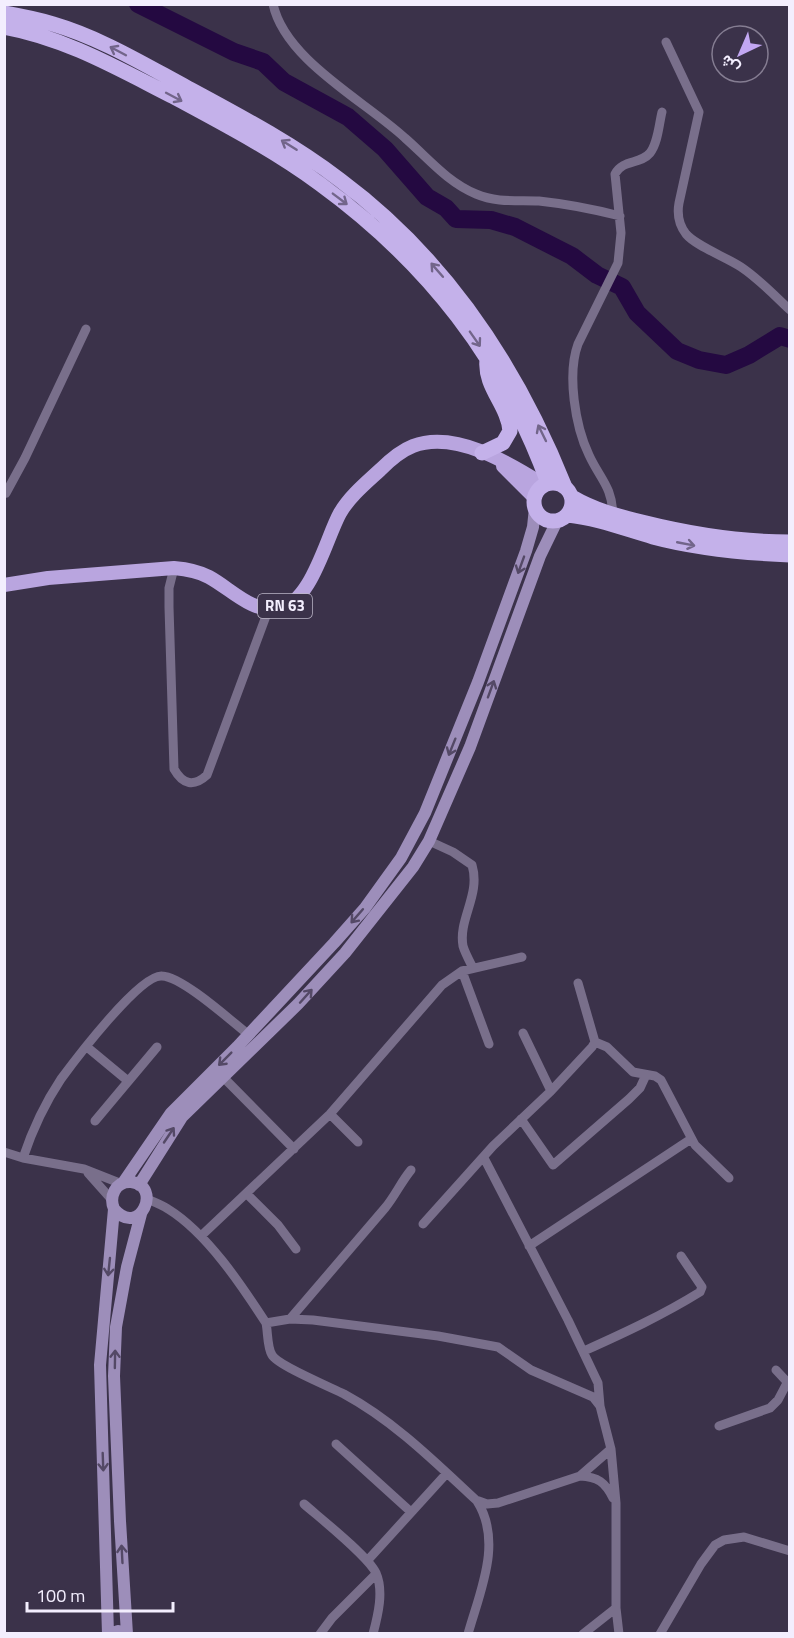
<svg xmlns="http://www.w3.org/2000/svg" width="794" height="1638" font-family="'Titillium Web',Vazirmatn,sans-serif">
  <rect width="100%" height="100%" fill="#3b324a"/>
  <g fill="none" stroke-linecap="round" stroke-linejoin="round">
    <path stroke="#240941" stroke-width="18" d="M138 4 234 52 263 62 284 82 348 117 385 149 427 197 446 208 456 219 491 220 515 227 572 256 597 275 622 287 637 313 677 351 699 360 726 365 749 355 780 336 790 339"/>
    <path stroke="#796f8b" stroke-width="9" d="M273 4C285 60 365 101 405 138 428 158 447 182 476 194 497 203 518 200 539 201 567 204 593 209 620 216
      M666 42 699 112 679 203C677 214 679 225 686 234 696 246 726 257 741 267 759 279 774 295 790 310
      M4 492 6 493 25 458 86 329
      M613 515C612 486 600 479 589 455 575 426 567 374 578 344L618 263 621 233 615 174C623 159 640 165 650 153 658 143 659 124 662 112
      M174 568 169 588V607L174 769C183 785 194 787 207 775L269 608
      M429 841 453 852 472 865C481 895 458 919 463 946 465 953 470 962 473 968
      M462 971 489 1044
      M595 1042 607 1047 633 1072 655 1076 661 1080 695 1145 729 1178
      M87 1047 128 1081
      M223 1077 294 1149
      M551 1091 592 1047 595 1042 578 983
      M330 1114 358 1142
      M521 1119 553 1165 629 1099 640 1088 646 1075
      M95 1121 157 1047
      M4 1152 23 1158 84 1169 122 1184
      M23 1158C32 1131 45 1103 61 1079 75 1060 140 974 162 976 183 977 231 1021 249 1035
      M484 1158 568 1320 598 1383 600 1406 611 1449 616 1503V1608L619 1634
      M88 1173 112 1200
      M247 1194 278 1225 296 1249
      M147 1199C154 1202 162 1205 168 1209 207 1233 242 1286 266 1323L290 1319 313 1320 438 1336 498 1347 531 1370 593 1397 600 1406
      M423 1224 493 1146 551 1091 523 1033
      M201 1236 330 1114 442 985 462 971 522 957
      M529 1246 691 1139
      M290 1319 385 1208C395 1196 401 1182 411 1170
      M266 1323C268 1332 267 1347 272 1355 277 1365 330 1387 344 1394 394 1421 435 1462 476 1500L487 1504 498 1503 580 1476
      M584 1351C624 1333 663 1315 700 1292L702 1287 681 1256
      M776 1370 790 1385
      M719 1426 770 1408 778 1400 787 1383
      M336 1444 411 1512
      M611 1449 580 1476C598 1477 605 1482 613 1498
      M304 1504C320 1518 368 1556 376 1573 384 1591 378 1615 373 1634
      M367 1561 447 1473
      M320 1634 332 1618 376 1574
      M468 1634C480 1591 503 1542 477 1501
      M583 1634 616 1608
      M660 1634 701 1564 715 1545 724 1540 744 1537 790 1551"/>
    <path stroke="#9d8eba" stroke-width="12" d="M123 1183 171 1113 237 1047 334 943 365 908 401 858 425 813 478 682 526 551 533 527 535 508
      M139 1185 182 1117 298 1004 345 953 413 867 429 841 470 747 540 556 557 521
      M108 1634 100 1365 114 1209C109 1197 115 1181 131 1182 163 1185 140 1239 114 1209
      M111 1634 118 1631 127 1634 120 1521 114 1376 116 1327 127 1267 141 1214"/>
    <path stroke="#b9a5df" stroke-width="14" d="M503 466 534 497
      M4 585 48 578 174 568C186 569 198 571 209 577 231 589 251 612 277 609 311 605 326 538 340 513 350 496 366 483 380 470 390 460 400 451 413 446 455 430 509 463 544 485"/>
    <path stroke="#c4b1ea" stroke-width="15" d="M4 13C21 16 37 19 53 24 101 38 145 65 188 88 240 116 293 144 340 180 445 258 517 367 565 487
      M4 27C65 38 117 68 172 96 222 123 274 150 320 184 427 262 503 359 548 483
      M482 453 503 443 510 431C508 405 484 387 487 360
      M534 502a19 19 0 1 1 38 0a19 19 0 1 1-38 0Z
      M572 497C594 510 617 516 642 522 690 534 740 542 790 542
      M568 515C597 518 625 529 653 537 698 549 743 553 790 555"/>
  </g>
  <defs><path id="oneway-shaft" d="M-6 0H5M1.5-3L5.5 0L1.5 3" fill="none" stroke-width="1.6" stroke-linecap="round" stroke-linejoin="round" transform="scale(1.5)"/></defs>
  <g stroke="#72658a">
    <use href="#oneway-shaft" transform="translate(118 51) rotate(-152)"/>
    <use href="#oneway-shaft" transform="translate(174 97) rotate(28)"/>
    <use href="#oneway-shaft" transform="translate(289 145) rotate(-148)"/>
    <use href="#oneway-shaft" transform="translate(340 199) rotate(37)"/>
    <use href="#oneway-shaft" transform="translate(437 270) rotate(-131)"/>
    <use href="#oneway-shaft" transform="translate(475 339) rotate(55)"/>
    <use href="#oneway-shaft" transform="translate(542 433) rotate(-116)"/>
    <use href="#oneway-shaft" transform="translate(686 544) rotate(11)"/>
  </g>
  <g stroke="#544966">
    <use href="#oneway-shaft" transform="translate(521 565) rotate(110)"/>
    <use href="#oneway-shaft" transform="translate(491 689) rotate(-70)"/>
    <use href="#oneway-shaft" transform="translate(452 747) rotate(112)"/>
    <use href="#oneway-shaft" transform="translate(357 916) rotate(131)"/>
    <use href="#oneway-shaft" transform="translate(306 996) rotate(-48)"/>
    <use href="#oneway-shaft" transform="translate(225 1059) rotate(135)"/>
    <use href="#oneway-shaft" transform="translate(169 1135) rotate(-56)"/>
    <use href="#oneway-shaft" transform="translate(109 1267) rotate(96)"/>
    <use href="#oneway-shaft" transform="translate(115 1359) rotate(-89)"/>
    <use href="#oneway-shaft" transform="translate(103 1462) rotate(88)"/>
    <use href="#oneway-shaft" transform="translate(122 1554) rotate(-93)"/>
  </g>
  <g text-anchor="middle" stroke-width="4.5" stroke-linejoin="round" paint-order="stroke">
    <rect fill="#3b324a" stroke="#bcb6c8" stroke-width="1.5" x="258" y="594" width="54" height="24" rx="4.5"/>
    <g font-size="15" font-weight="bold" fill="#f3eefe">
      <text x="285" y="611">RN 63</text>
    </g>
  </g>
  <rect width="794" height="1638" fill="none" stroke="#f3eefe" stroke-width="12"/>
  <g transform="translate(740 54) rotate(224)"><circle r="28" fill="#3b324a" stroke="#857d92" stroke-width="1.5"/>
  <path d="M0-4.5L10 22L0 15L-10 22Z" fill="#c2a7f2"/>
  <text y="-9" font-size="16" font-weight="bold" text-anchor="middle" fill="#f3eefe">ش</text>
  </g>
  <path d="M27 1602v9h146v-9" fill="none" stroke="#f3eefe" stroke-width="3"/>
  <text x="36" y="1602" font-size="18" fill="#f3eefe" stroke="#3b324a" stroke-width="4.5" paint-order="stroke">100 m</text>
</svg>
